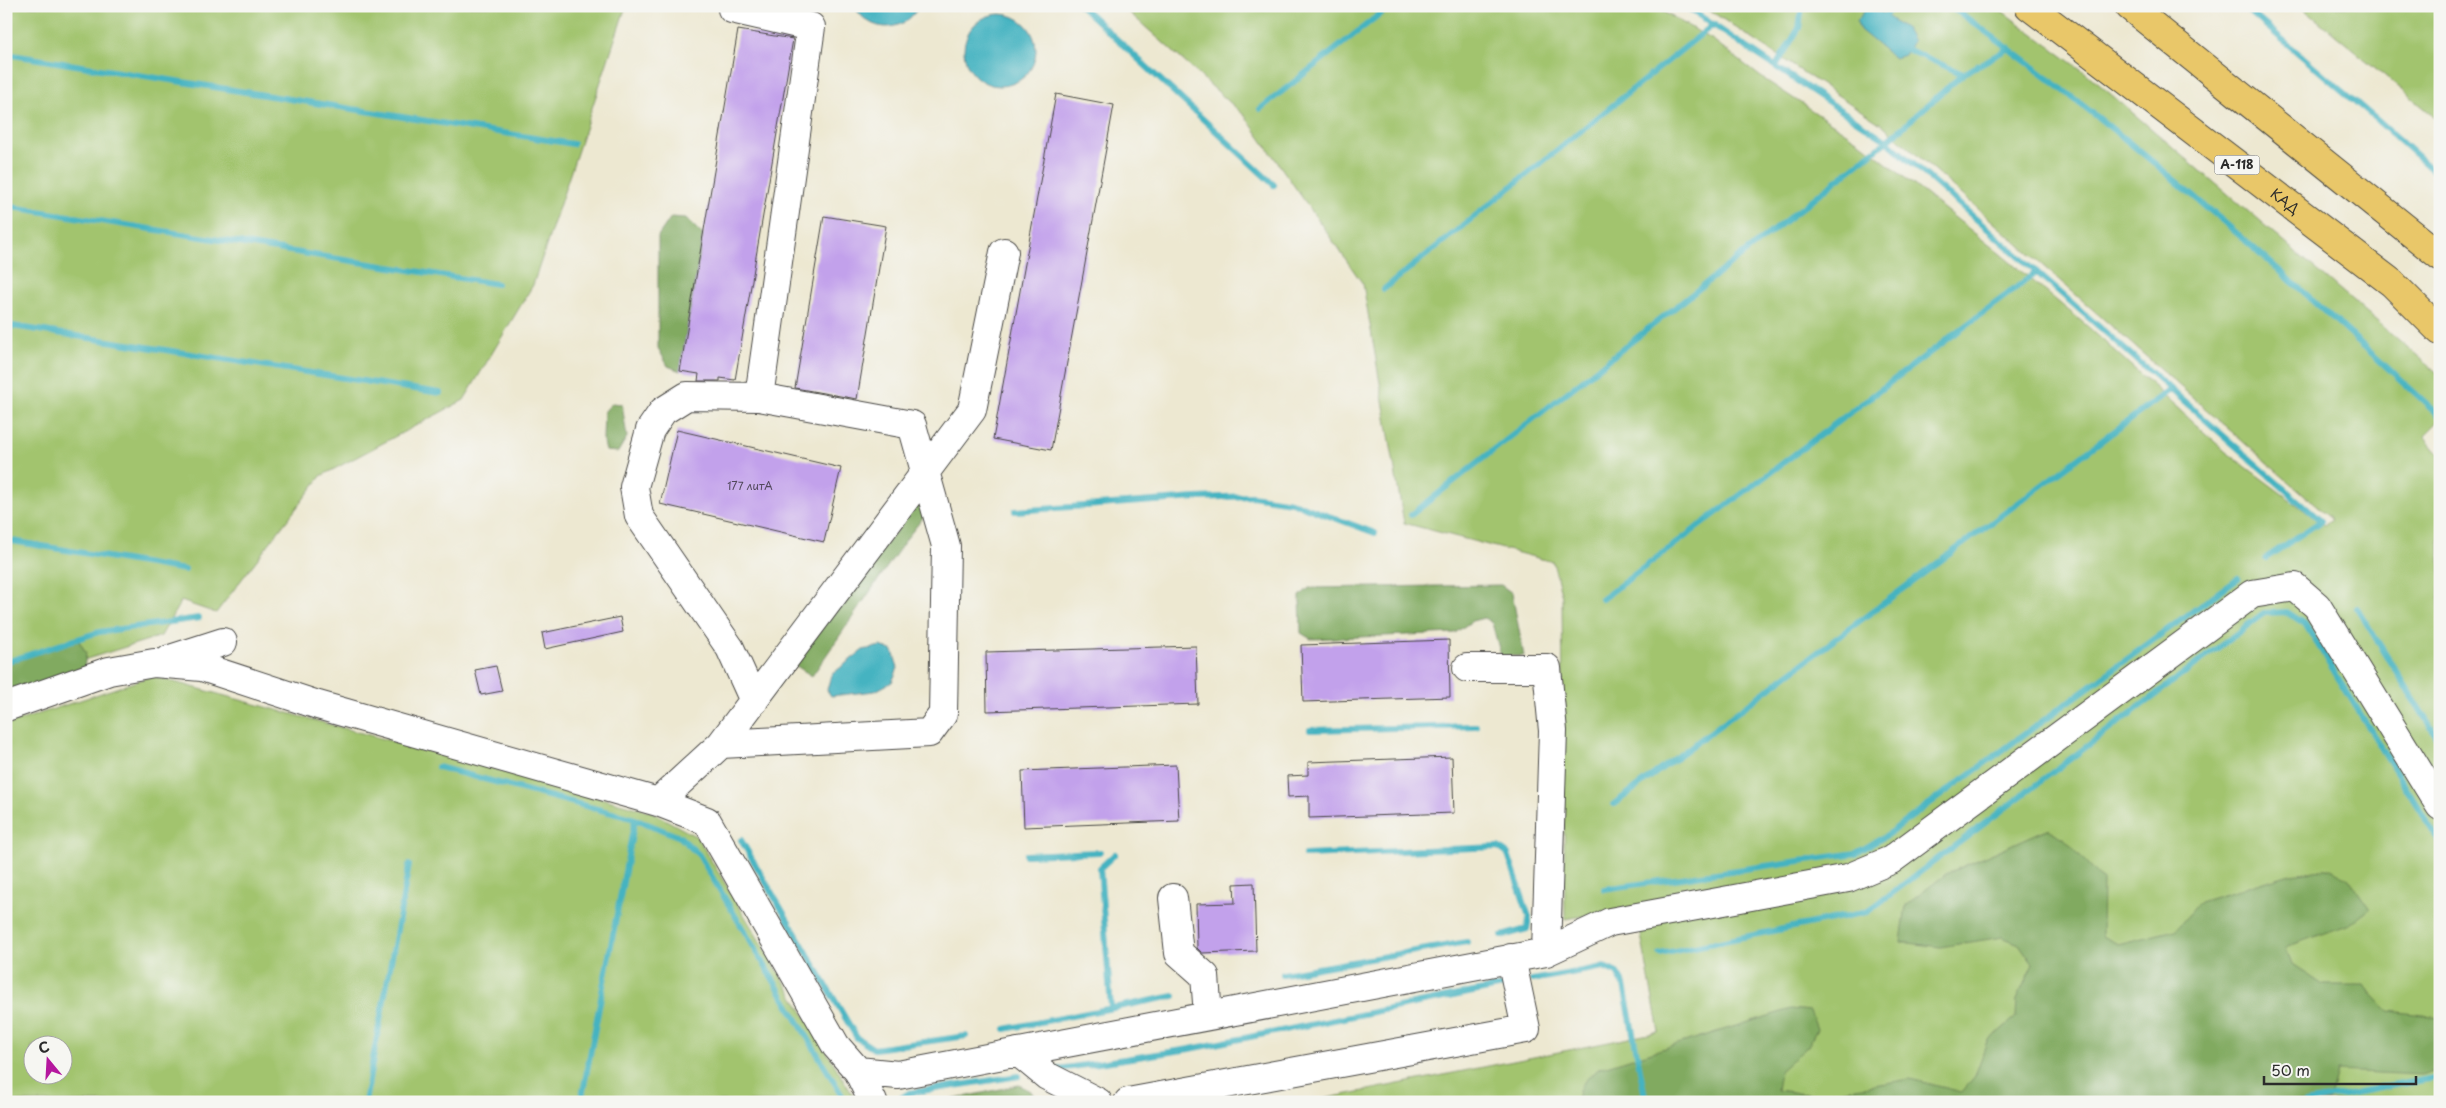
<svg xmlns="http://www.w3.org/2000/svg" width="2446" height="1108" font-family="'Playpen Sans',sans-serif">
  <rect width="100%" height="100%" fill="#f6f6f2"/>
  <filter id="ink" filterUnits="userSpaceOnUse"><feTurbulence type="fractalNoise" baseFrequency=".02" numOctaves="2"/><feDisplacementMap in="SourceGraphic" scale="10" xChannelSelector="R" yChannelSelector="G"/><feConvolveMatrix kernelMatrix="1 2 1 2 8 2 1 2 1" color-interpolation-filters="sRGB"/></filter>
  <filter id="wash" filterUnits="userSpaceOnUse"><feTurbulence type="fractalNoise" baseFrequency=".0096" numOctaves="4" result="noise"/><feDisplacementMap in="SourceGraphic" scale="20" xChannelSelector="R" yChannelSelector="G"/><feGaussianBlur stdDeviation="1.12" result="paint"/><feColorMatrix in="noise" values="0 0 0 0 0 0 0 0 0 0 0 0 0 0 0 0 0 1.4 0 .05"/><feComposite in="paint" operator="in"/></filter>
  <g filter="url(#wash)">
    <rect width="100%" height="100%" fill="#ede8d1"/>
    <path fill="#a2c46e" stroke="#66784c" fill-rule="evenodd" d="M16 6H626L533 285 464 400 321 476 216 613 181 601 161 636 6 684V13Z
      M1122 6H1653L1713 40 1761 77 1860 142 1998 252 2086 325 2226 452 2324 525 2332 520 1884 126 1703 6H1995L2086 73 2440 375V420L2424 436 2440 455V1102H1308L1659 1032 1636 908 1565 919 1562 597 1553 562 1404 523 1363 284 1245 116Z
      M2300 6H2440V121Z
      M152 676 652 812 697 837 857 1102H6V725ZM32 1046H62V1076H32Z"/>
    <path fill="#81aa61" stroke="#566a46" d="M671 217 686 218 703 235 680 371 668 366 658 348V236Z
      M612 403 622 404 627 437 618 452 606 451 603 439 604 412Z
      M918 504 927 513 907 538 812 676 790 662Z
      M1501 585 1512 593 1524 656H1501L1492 623 1484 618 1472 621 1455 633 1311 639 1301 633 1300 596 1309 588Z
      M78 639 86 653 84 670 6 697V662Z
      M2047 829 2064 838 2103 881 2102 936 2118 944 2175 930 2200 902 2290 874 2331 869 2348 878 2370 909 2350 924 2286 947 2292 964 2323 985H2364L2389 1011 2440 1017V1069L2421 1075 2337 1071 2329 1102H1578C1576 1086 1589 1076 1600 1068L1791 1009 1810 1011 1817 1029 1808 1046 1780 1071 1777 1090 1814 1095 1910 1079 1962 1092 1975 1076 1987 1042 2016 1017 2017 999 2033 964 2019 944 2002 937 1940 947 1901 942 1906 905 1946 874Z
      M1019 1085 1031 1091 1037 1102 1066 1098 1076 1102H941Z"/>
    <path fill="#45b3c1" stroke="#386f76" d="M854 6H919C904 34 870 34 854 6Z
      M1874 7 1907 30 1913 41 1905 55 1894 58 1860 30 1857 22 1865 9Z
      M964 50a36 36 0 1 1 72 0a36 36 0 1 1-72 0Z
      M881 646 893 651 898 668 892 682 875 691 831 696 827 690 831 675 863 650Z"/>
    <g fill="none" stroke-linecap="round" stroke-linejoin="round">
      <path stroke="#45b3c1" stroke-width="6" d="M1081 6 1274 185
        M1685 6 1887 141 2321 521 2266 558
        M1950 6C2124 129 2283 271 2440 416
        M2243 6 2378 121 2440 177
        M1886 14 1892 6
        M1909 50 1963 74
        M6 54 573 144
        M1776 66 1799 28 1802 6
        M1260 109 1390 6
        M6 206 497 284
        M1384 289 1714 24
        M6 325 440 393
        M1015 511 1196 498 1252 496 1291 502 1375 533
        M1411 515 1887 141 1963 74 2009 48
        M6 540 185 570
        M1602 599 2037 272
        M2357 608 2440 742
        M6 662 99 632 199 618
        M1310 730 1476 726
        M438 767 635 819 680 837 699 855 846 1102
        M1614 804 2171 389
        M741 840 857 1038 874 1049 966 1036
        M1026 855 1100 852
        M1305 855 1498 847 1508 854 1529 917 1527 929 1502 936
        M1604 889 1856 853 1884 837 2238 578
        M1660 954 1867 912 2264 613 2287 612 2305 624 2440 843
        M1283 974 1467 942
        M1532 980 1604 967 1617 973 1624 985 1646 1102
        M1111 1008 1100 868 1115 854
        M1005 1029 1174 996
        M1059 1069 1190 1049 1503 986
        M365 1102 409 865
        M581 1102 635 819
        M900 1102 901 1098 909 1093 1019 1076
        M2306 1102 2440 1077"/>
    </g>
    <g id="blocks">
      <path fill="#c2a1eb" d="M738 30 793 39 735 380 720 378V381H698L699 374 680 371Z
        M1056 94 1114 105 1051 450 993 439Z
        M824 216 886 226 857 399 795 388Z
        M677 430 841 468 824 542 660 504Z
        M620 617 623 632 545 649 542 633Z
        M1449 640 1450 697 1303 702 1301 645Z
        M1196 646 1198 704 987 711 986 652Z
        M496 666 502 691 481 695 475 670Z
        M1452 757 1454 813 1309 818V796L1288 797 1287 776 1308 775V762Z
        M1176 765 1179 821 1024 827 1022 771Z
        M1254 883 1256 951 1202 953 1197 948 1196 904 1235 903 1234 884Z"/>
    </g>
  </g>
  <g filter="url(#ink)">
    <use href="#blocks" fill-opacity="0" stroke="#484744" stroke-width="1"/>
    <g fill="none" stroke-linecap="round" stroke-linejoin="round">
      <g stroke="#484744" stroke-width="30">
        <path id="minor" d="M732 9 811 27 759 397
          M170 659 223 642
          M1467 668H1547L1553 731 1546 952
          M6 707 109 671 154 663 202 667 318 705 658 802 707 821 836 1046 858 1071 898 1075 1546 952 1610 922 1848 878 1891 860 2252 594 2295 587 2317 606 2440 806
          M721 744 972 410 1004 252
          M658 802 721 744 929 733 943 714 946 546 912 425 759 397 687 396 663 411 650 430 634 487 639 516 730 648 754 701
          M1173 898 1179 953 1205 976 1208 1016
          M1018 1052 1047 1076 1098 1102
          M858 1071 873 1102
          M1128 1102 1526 1029 1511 958"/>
      </g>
      <g stroke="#484744" stroke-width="30">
        <g id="highway">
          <path id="s1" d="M2029 6 2392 283 2440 331"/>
          <path d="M2129 6 2440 256"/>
        </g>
      </g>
      <use href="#minor" stroke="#fff" stroke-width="28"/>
      <use href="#highway" stroke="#e9c769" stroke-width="28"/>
    </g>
  </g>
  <g text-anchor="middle" stroke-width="4" stroke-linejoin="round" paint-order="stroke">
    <g font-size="11" fill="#51485b">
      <text x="750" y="490">177 литА</text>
    </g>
    <rect fill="#f6f6f2" stroke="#686867" stroke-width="1" x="2214.5" y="155.5" width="45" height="19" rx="4"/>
    <g font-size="12" font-weight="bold" fill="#2b2b2b">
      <text x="2237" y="169">А-118</text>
    </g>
    <g font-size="14" fill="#2b2b2b" stroke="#f6f6f2">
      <text dy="5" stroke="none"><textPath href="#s1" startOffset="322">КАД</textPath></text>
    </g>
  </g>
  <rect width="2446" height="1108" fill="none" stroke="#f6f6f2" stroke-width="25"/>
  <g transform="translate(48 1060) rotate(342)"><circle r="24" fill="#f6f6f2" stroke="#a5a5a2"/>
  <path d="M0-4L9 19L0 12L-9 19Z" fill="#b5179e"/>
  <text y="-8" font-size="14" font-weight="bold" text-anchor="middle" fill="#2b2b2b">С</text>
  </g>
  <path d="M2264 1076v8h152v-8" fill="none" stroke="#2b2b2b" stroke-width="2.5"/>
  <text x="2271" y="1076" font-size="15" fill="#2b2b2b" stroke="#f6f6f2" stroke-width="4" paint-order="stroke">50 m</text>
</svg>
